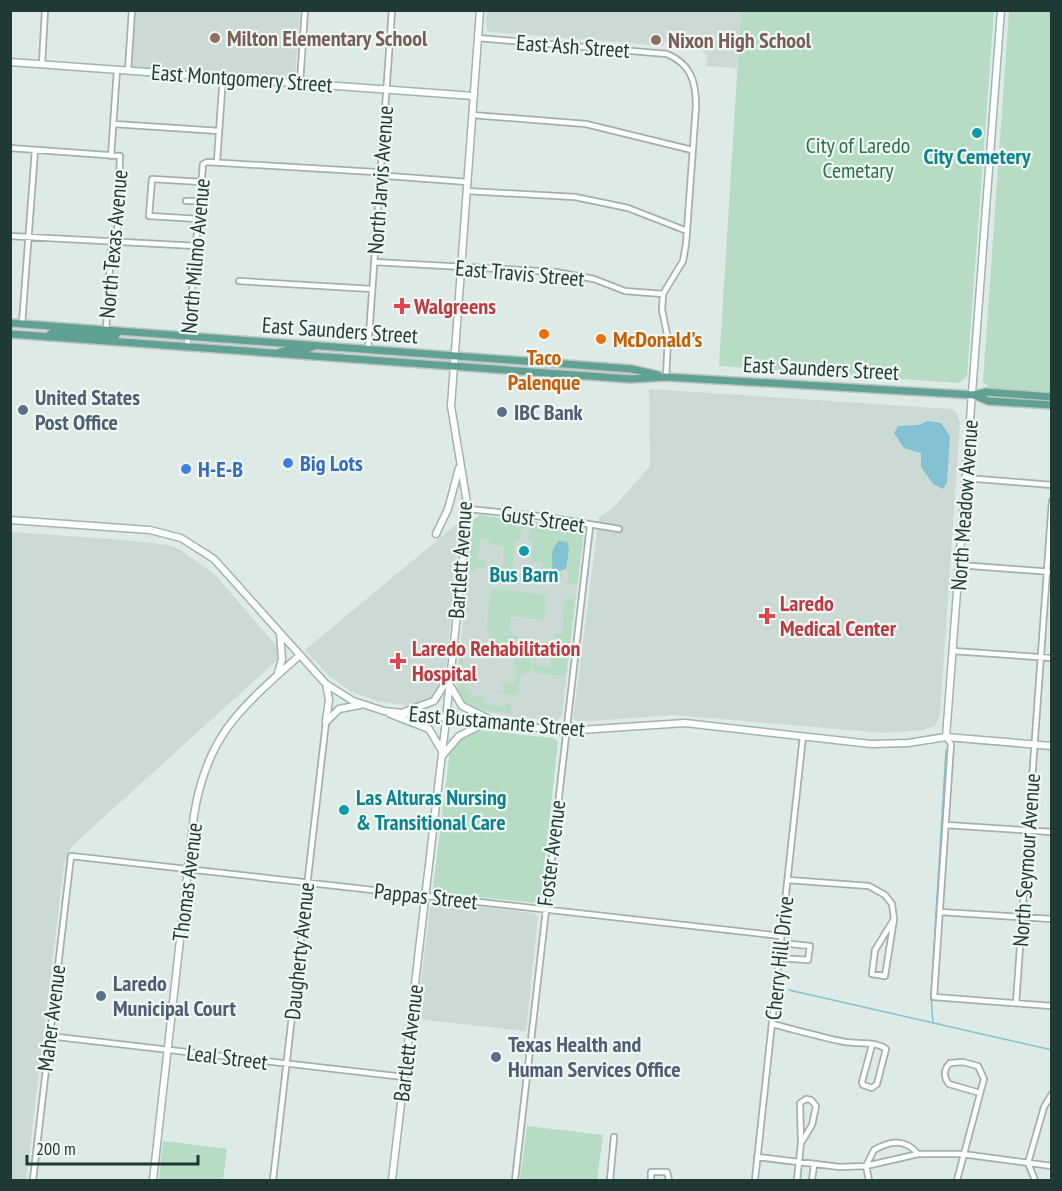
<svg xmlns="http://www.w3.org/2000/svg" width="1062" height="1191" font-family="'PT Sans Narrow',sans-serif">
  <rect width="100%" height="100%" fill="#deeae6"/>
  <path fill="#ccdad5" d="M134 11H300L295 76 293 79 132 68Z
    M487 11H741L737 68 706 66 707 56 697 45 664 42 663 46 490 32 486 28Z
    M649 389 953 409 957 414 960 422 940 715 936 725 924 730 883 733 674 715 579 722 573 719 599 517 612 509 650 466Z
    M480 515 561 525 584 533 562 715 558 721 506 716 472 709 462 703 456 691 473 520Z
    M458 523 460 526 445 677 435 698 411 706 377 701 352 692 329 676 305 650Z
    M11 532 124 540 168 545 181 550 215 575 280 650 276 661 71 847 64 864 26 1180H11Z
    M437 902 533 913 538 917 526 1031 417 1019 430 907Z"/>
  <path fill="#b6dcc3" d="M741 11H994L967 376 959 383 719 366Z
    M1009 11H1051V392L990 388 983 382Z
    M480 515 523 522 521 540 515 539 512 572 487 569 488 565 503 566 504 546 489 544 490 539 481 538 477 559 486 561 485 568 475 567 476 572 474 574 468 571 473 521Z
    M532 522 561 525 583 532 577 584H567L569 576 565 567 560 570 563 579 526 574 523 579 527 567 532 568 533 574 541 575 542 562H531L533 542 528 539Z
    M491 588 547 595 544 620 511 616 509 631 517 634 504 633 496 627 486 633Z
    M564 598 575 599 565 676 537 673 532 667 534 656 536 655 535 665 550 667 555 634H563Z
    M496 628 501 633 517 636 516 646 509 645 508 652 494 645 491 637 487 635Z
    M464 654 462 675H467V680L463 684 474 698 479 696 484 699V704L504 707 506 702 511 704 512 714C498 712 464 708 459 694 457 685 461 673 461 665L457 692 459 657Z
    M522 654 532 655 530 672 521 675 518 693 512 695 498 693V689L501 693 505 691 502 686 508 682 510 684 515 683 517 671 514 664 516 659 522 660Z
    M479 730 553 738 558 741 541 897 537 903 440 893 433 888 450 750C456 739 466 731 479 730Z
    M527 1126 603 1135 597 1180H520Z
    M163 1141 227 1149 223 1180H159Z"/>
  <path fill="#84c1d2" d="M928 421 941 423 950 436 947 482 943 489 933 484 921 467V453L904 448 894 433 898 426 918 425Z
    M559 541 567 542 569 549 566 569 557 572 553 570C551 560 551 548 559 541Z"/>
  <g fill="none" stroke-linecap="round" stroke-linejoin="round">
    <path stroke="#84c1d2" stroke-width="1.5" d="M789 990 1052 1050
      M933 1023 931 996 946 750"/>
    <g stroke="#a1b2ad" stroke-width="8">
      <path id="street" d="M478 38 667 54C691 64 696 82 696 106L686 244 683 261 663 294 662 310 668 339 666 377
        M42 64 45 10
        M128 70 132 10
        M300 82 305 10
        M472 115 586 124 692 150
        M114 124 219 131
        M10 148 120 156 117 236 111 248 106 331
        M111 156 117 70
        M217 161 223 76
        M467 191 575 197 628 208 687 231
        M186 201H200
        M199 219 149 216 152 179 202 182
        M10 236 197 246
        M374 262 556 272 594 279 625 291 663 294
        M239 281 372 289
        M22 324 35 150
        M187 348 203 164 207 162 375 172 388 176 468 182
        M368 350 392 10
        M965 478 1052 485
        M468 509 546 517 619 529
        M959 565 1052 572
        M953 651 1052 658
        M946 737 951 744 934 997 1052 1006
        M946 825 1052 832
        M788 880 869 886 885 895 892 904 894 919 885 976 872 974 875 950 894 919
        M940 912 1052 919
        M779 958 808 960 810 946 781 943
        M1016 1003 1052 501
        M772 1024C796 1030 820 1037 845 1042 858 1044 876 1041 886 1049L877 1084 872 1088 863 1085 862 1082 872 1045
        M49 1036 404 1077
        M757 1157 840 1167 866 1166 918 1154H962L1052 1166
        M33 1180 71 856 781 936
        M273 1180 326 722
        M515 1180 590 526
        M610 1180 614 1137
        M651 1180V1172H667L669 1180
        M755 1180 803 736
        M797 1180 801 1143 800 1103 806 1099 811 1100 816 1106 812 1125 801 1143
        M812 1180 814 1165
        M869 1180 866 1166 874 1150C890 1141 905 1138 918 1154
        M957 1180 984 1079 978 1066 963 1062 950 1063C944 1069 943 1077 949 1084L980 1093
        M1035 1180 1028 1163 1044 1107 1052 1094"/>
    </g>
    <g stroke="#9db6af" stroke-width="9">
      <path id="secondary" d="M10 62 474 96
        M10 520 150 530 181 538 214 559 326 684 353 701 384 711 565 731 685 723 871 744 908 743 946 737 1052 746
        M436 534 448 509 459 468
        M278 673 282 659 280 633
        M451 687 462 706 495 722
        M404 712 434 701 448 679
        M390 714 429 729 442 751
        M326 721 329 700 326 684
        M326 722 339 709 360 705
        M946 737 1001 10
        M442 756 459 736 485 723
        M153 1180 194 815C207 734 242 707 300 655
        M392 1180 445 728 468 509 451 406 480 10"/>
    </g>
    <g stroke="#bcc4c2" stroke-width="10">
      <path id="primary" d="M10 323 632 369 658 375
        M10 334 630 379 666 377 974 395 986 392 1052 397
        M47 337 53 332 116 335
        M279 353C290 346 303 354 314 346
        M974 395 988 401 1052 405"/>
    </g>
    <use href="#street" stroke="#fff" stroke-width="4.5"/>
    <use href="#secondary" stroke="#fff" stroke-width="6"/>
    <use href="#primary" stroke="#61a194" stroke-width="7"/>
  </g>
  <g fill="#8d6e63" stroke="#eff7f3" stroke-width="2">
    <circle cx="215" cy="38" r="6"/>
    <circle cx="656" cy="40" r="6"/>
  </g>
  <g fill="#0f9aa8" stroke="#eff7f3" stroke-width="2">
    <circle cx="977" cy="133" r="6"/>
    <circle cx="524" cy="551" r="6"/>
    <circle cx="344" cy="810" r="6"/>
  </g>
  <g fill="#e0444e" stroke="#eff7f3" stroke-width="2">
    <path d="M399 297h6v6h6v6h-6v6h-6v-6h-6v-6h6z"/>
    <path d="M764 607h6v6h6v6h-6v6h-6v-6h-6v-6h6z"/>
    <path d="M395 652h6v6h6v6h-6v6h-6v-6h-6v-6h6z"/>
  </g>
  <g fill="#e8710a" stroke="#eff7f3" stroke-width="2">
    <circle cx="544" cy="334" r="6"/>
    <circle cx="601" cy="339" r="6"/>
  </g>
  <g fill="#5c6f8a" stroke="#eff7f3" stroke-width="2">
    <circle cx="23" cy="410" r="6"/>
    <circle cx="502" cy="412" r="6"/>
    <circle cx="101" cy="996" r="6"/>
    <circle cx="496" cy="1057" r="6"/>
  </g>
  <g fill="#3f7fe0" stroke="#eff7f3" stroke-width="2">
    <circle cx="288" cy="463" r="6"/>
    <circle cx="186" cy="469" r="6"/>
  </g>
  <g text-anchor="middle" stroke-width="4.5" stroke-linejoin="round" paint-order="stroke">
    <g font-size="22" font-weight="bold" fill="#785e54" stroke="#eff7f3" text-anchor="start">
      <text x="227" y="46">Milton Elementary School</text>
      <text x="668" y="48">Nixon High School</text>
    </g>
    <g font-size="22" fill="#1f3a35" stroke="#eff7f3">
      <text transform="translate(573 46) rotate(4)" y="8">East Ash Street</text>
      <text transform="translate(242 78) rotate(4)" y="8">East Montgomery Street</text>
      <text transform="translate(380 180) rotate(-86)" y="8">North Jarvis Avenue</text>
      <text transform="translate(113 244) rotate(-85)" y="8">North Texas Avenue</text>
      <text transform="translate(195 256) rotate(-85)" y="8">North Milmo Avenue</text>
      <text transform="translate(520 273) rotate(5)" y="8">East Travis Street</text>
      <text transform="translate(340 330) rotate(4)" y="8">East Saunders Street</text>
      <text transform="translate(821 368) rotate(3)" y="8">East Saunders Street</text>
      <text transform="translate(964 505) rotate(-86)" y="8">North Meadow Avenue</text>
      <text transform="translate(543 519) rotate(8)" y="8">Gust Street</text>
      <text transform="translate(460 560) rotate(-86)" y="8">Bartlett Avenue</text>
      <text transform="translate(497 721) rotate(5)" y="8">East Bustamante Street</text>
      <text transform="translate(551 853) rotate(-83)" y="8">Foster Avenue</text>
      <text transform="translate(1026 860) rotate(-86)" y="8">North Seymour Avenue</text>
      <text transform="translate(187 882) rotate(-83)" y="8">Thomas Avenue</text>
      <text transform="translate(426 896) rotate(6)" y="8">Pappas Street</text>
      <text transform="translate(299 951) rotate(-84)" y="8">Daugherty Avenue</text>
      <text transform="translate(779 958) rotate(-84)" y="8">Cherry Hill Drive</text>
      <text transform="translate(51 1018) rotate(-83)" y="8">Maher Avenue</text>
      <text transform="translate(408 1043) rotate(-83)" y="8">Bartlett Avenue</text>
      <text transform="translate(227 1057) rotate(7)" y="8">Leal Street</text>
    </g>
    <g font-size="22" fill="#297249" stroke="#eff7f3">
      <text x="858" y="153">City of Laredo<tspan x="858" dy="25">Cemetary</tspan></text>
    </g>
    <g font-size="22" font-weight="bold" fill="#0d838f" stroke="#eff7f3">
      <text x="977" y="164">City Cemetery</text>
      <text x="524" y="582">Bus Barn</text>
      <text x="356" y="805" text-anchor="start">Las Alturas Nursing<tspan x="356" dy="25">&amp; Transitional Care</tspan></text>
    </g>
    <g font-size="22" font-weight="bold" fill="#be3a42" stroke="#eff7f3" text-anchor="start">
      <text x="414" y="314">Walgreens</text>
      <text x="780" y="611">Laredo<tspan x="780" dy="25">Medical Center</tspan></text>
      <text x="412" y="656">Laredo Rehabilitation<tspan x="412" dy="25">Hospital</tspan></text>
    </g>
    <g font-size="22" font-weight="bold" fill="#c56008" stroke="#eff7f3" text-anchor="start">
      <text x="613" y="347">McDonald's</text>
      <text x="544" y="365" text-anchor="middle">Taco<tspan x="544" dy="25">Palenque</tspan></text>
    </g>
    <g font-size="22" font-weight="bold" fill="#4e5e75" stroke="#eff7f3" text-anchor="start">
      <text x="35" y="405">United States<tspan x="35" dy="25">Post Office</tspan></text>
      <text x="514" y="420">IBC Bank</text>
      <text x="113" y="991">Laredo<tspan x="113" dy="25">Municipal Court</tspan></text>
      <text x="508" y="1052">Texas Health and<tspan x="508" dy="25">Human Services Office</tspan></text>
    </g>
    <g font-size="22" font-weight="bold" fill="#366cbe" stroke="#eff7f3" text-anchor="start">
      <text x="300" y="471">Big Lots</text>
      <text x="198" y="477">H-E-B</text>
    </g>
  </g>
  <rect width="1062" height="1191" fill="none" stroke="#1f3a35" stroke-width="24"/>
  <path d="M27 1155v9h171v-9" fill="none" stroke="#1f3a35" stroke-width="3"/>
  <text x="36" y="1155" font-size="18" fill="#1f3a35" stroke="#eff7f3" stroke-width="4.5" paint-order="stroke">200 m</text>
</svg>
